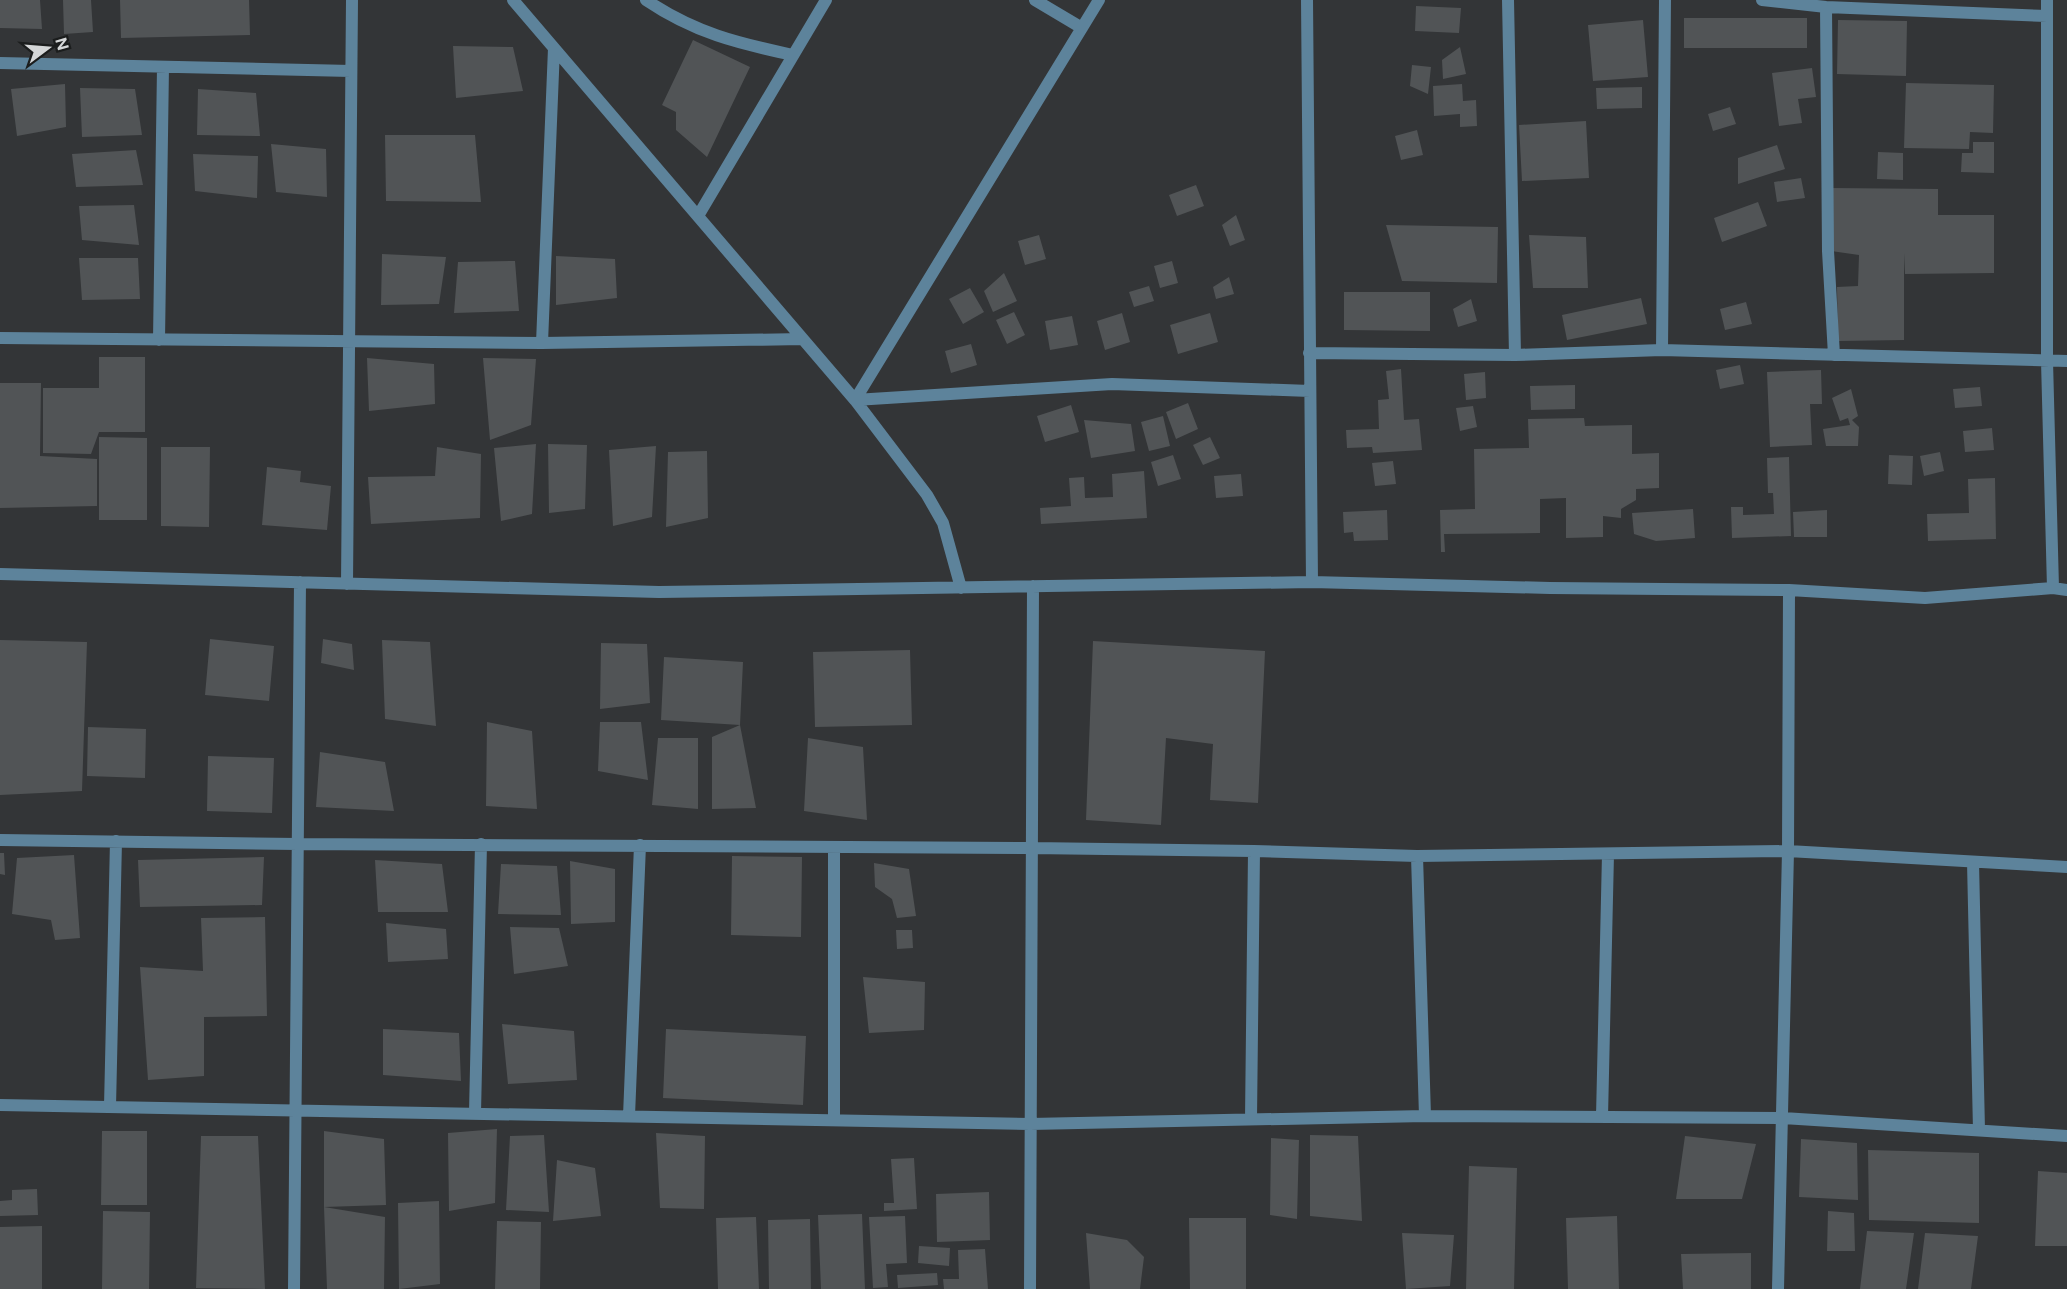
<svg xmlns="http://www.w3.org/2000/svg" width="2067" height="1289" font-family="Figtree,sans-serif">
  <rect width="100%" height="100%" fill="#333537"/>
  <path fill="#515456" d="M0 0H40L42 29 0 28Z
    M63 0H91L93 32 64 34Z
    M120 0H249L250 35 121 38Z
    M1416 6 1461 8 1459 33 1415 31Z
    M1684 18H1807V48H1684Z
    M1643 20 1648 77 1593 81 1588 25Z
    M1838 20 1907 21 1906 76 1837 74Z
    M693 40 750 67 707 157 676 130V112L662 105Z
    M453 46 513 47 523 91 456 98Z
    M1460 47 1466 74 1443 79 1442 60Z
    M1412 65 1431 67 1428 94 1410 86Z
    M1812 68 1816 97 1798 99 1802 123 1779 126 1772 73Z
    M1906 83 1994 85 1993 133 1970 132 1969 149 1904 148Z
    M65 84 66 127 17 136 11 89Z
    M1462 84 1463 101 1476 100 1477 126 1460 127V114L1434 116 1433 86Z
    M1642 87V108L1597 109 1596 88Z
    M80 88 135 89 142 135 82 137Z
    M198 89 256 93 260 136 197 135Z
    M1730 107 1736 124 1713 131 1708 114Z
    M1586 121 1589 178 1522 181 1519 125Z
    M1417 130 1423 155 1401 160 1395 136Z
    M385 135H475L481 202 386 201Z
    M1973 142H1994V173L1961 172 1962 153H1973Z
    M271 144 326 149 327 197 276 192Z
    M1777 145 1785 169 1738 184V158Z
    M136 150 143 185 76 187 72 154Z
    M1878 152 1903 153V180L1877 179Z
    M193 154 258 156 257 198 195 191Z
    M1801 178 1805 198 1777 202 1774 182Z
    M1196 185 1204 206 1177 216 1169 195Z
    M1831 188 1938 189V215H1994V273L1905 274 1904 253V340L1838 341 1837 287 1858 286 1859 255 1831 251Z
    M1758 202 1767 226 1722 242 1714 218Z
    M134 205 139 245 82 240 79 206Z
    M1236 215 1245 240 1230 246 1222 225Z
    M1386 225 1498 227 1497 283 1402 281Z
    M1039 235 1046 259 1025 265 1018 241Z
    M1529 235 1586 237 1588 288H1533Z
    M382 254 446 257 439 304 381 305Z
    M556 256 615 259 617 298 556 305Z
    M79 258H138L140 299 82 300Z
    M515 261 519 311 454 313 458 262Z
    M1172 261 1178 283 1160 288 1154 266Z
    M1004 273 1017 301 993 312 984 291Z
    M1229 277 1234 294 1216 299 1213 287Z
    M1149 286 1154 301 1134 307 1129 292Z
    M970 288 984 312 963 324 949 299Z
    M1344 292H1430V331L1344 330Z
    M1641 298 1647 324 1567 340 1562 315Z
    M1471 299 1477 321 1458 327 1453 309Z
    M1746 302 1752 324 1725 330 1720 309Z
    M1014 312 1025 335 1007 344 996 320Z
    M1122 313 1130 342 1105 350 1097 321Z
    M1210 313 1218 342 1178 354 1170 325Z
    M1072 316 1078 345 1050 350 1045 321Z
    M971 344 977 365 951 373 945 351Z
    M99 357H145V432H99L91 454 43 453V388H99Z
    M367 358 434 364 435 404 369 411Z
    M483 358 536 359 531 425 490 440Z
    M1740 365 1744 384 1720 389 1716 370Z
    M1401 369 1404 420 1419 419 1422 450 1373 453 1372 447 1347 448 1346 430 1379 429 1378 400 1389 399 1386 371Z
    M1821 370 1822 404H1810L1812 445 1770 447 1767 372Z
    M1485 372 1486 398 1466 400 1464 374Z
    M0 383H41L40 456 97 459V506L0 508Z
    M1575 385V409L1531 410 1530 386Z
    M1980 387 1982 406 1955 408 1953 389Z
    M1851 389 1858 416 1852 420 1859 427 1858 446H1826L1823 429 1850 425 1848 418 1840 421 1832 398Z
    M1188 403 1198 429 1176 439 1166 412Z
    M1071 405 1079 432 1045 442 1037 416Z
    M1473 406 1477 427 1460 431 1456 408Z
    M1163 416 1170 446 1149 451 1141 422Z
    M1584 418 1585 426 1632 425V454L1659 453V488L1636 489V500L1621 509V518L1603 516V537L1566 538V498L1540 499V533L1444 534 1445 552H1441L1440 510 1475 509 1474 449 1529 448 1528 419Z
    M1084 420 1131 424 1135 451 1091 458Z
    M1992 428 1994 450 1965 452 1963 431Z
    M99 437 147 438V520H99Z
    M1210 437 1220 458 1203 465 1193 445Z
    M536 444 532 514 501 521 494 448Z
    M548 444 587 445 585 509 549 513Z
    M656 446 652 517 613 526 609 450Z
    M161 447H210L209 527 161 526Z
    M437 447 481 454 480 518 371 524 368 477 435 476Z
    M707 451 708 518 666 527 668 452Z
    M1940 452 1944 471 1924 476 1920 456Z
    M1173 455 1181 479 1158 486 1151 462Z
    M1889 455 1913 456 1912 485 1888 484Z
    M1789 457 1791 536 1732 538 1731 507H1743V515L1774 514 1773 493H1768L1767 458Z
    M1393 461 1396 484 1375 486 1372 463Z
    M267 467 301 471 300 482 331 486 327 530 262 525Z
    M1144 471 1147 518 1041 524 1040 508 1071 506 1069 478 1084 477 1085 498 1113 497 1112 474Z
    M1241 474 1243 496 1216 498 1214 476Z
    M1995 478 1996 539 1928 541 1927 514 1969 513 1968 479Z
    M1693 509 1695 538 1656 541 1634 534 1632 513Z
    M1387 510 1388 540 1354 541 1353 532 1344 533 1343 512Z
    M1827 510V537H1794L1793 512Z
    M210 639 274 646 269 701 205 695Z
    M323 639 352 644 354 670 321 663Z
    M0 640 87 642 82 791 0 795Z
    M382 640 430 642 436 726 385 719Z
    M1093 641 1265 651 1258 803 1210 800 1213 744 1166 738 1161 825 1086 820Z
    M601 643 647 644 650 703 600 709Z
    M910 650 912 725 815 727 813 652Z
    M664 657 743 662 740 725 661 720Z
    M487 722 532 731 537 809 486 806Z
    M600 722H641L648 780 598 771Z
    M740 725 756 808 712 809V737Z
    M88 727 146 729 145 778 87 776Z
    M658 738H698V809L652 805Z
    M808 738 863 747 867 820 804 811Z
    M320 752 385 762 394 811 316 807Z
    M208 756 274 758 272 813 207 811Z
    M0 853H4L5 875 0 874Z
    M74 855 80 938 55 940 51 920 12 914 17 858Z
    M732 856 802 857 801 937 731 935Z
    M264 857 262 905 140 907 138 860Z
    M375 860 442 864 448 912H378Z
    M570 861 615 869V922L571 924Z
    M874 863 909 869 916 916 897 918 892 899 875 887Z
    M501 864 557 866 561 915 498 914Z
    M265 917 267 1016 204 1017V1076L148 1080 140 967 203 971 201 918Z
    M386 923 446 929 448 959 388 962Z
    M510 927 559 928 568 966 514 974Z
    M896 930H912L913 948 897 949Z
    M863 977 925 982 924 1030 869 1033Z
    M502 1024 574 1031 577 1080 508 1084Z
    M383 1029 459 1033 461 1081 383 1075Z
    M666 1029 806 1036 803 1105 663 1098Z
    M497 1129 495 1203 449 1211 448 1133Z
    M102 1131H147V1205H101Z
    M324 1131 384 1139 386 1205 324 1207Z
    M656 1133 705 1136 704 1209 660 1208Z
    M544 1135 549 1212 506 1210 510 1136Z
    M1310 1135 1358 1136 1362 1221 1310 1216Z
    M201 1136H258L265 1289 196 1288Z
    M1685 1136 1756 1144 1742 1199H1676Z
    M1271 1138 1299 1140 1297 1219 1270 1215Z
    M1801 1139 1857 1143 1858 1200 1799 1197Z
    M1868 1150 1979 1153V1223L1869 1220Z
    M914 1158 917 1209 884 1211V1203H894L891 1159Z
    M557 1160 595 1168 601 1216 553 1221Z
    M1469 1166 1517 1168 1514 1289H1466Z
    M2038 1171 2067 1173V1246H2035Z
    M37 1189 38 1215 0 1216V1201L12 1200V1190Z
    M989 1192 990 1240 937 1242 936 1194Z
    M439 1201 440 1284 399 1289 398 1203Z
    M324 1207 385 1217 384 1289H327Z
    M103 1211 150 1212 149 1289H102Z
    M1828 1211 1854 1213 1855 1251H1827Z
    M862 1214 865 1289H821L818 1215Z
    M905 1216 907 1263 886 1264 888 1287 873 1288 869 1217Z
    M1617 1216 1619 1289H1568L1566 1218Z
    M756 1217 759 1289H718L716 1218Z
    M1189 1218H1246V1289H1190Z
    M810 1219 811 1289H769L768 1220Z
    M497 1221 541 1222 540 1289H495Z
    M42 1226V1289H0V1227Z
    M1867 1231 1914 1233 1906 1289H1860Z
    M1086 1233 1127 1240 1144 1257 1140 1289H1090Z
    M1402 1233 1454 1235 1450 1286 1406 1289Z
    M1925 1233 1978 1236 1971 1289H1918Z
    M919 1246 950 1248 949 1266 918 1263Z
    M985 1249 988 1289H944L943 1279H959L958 1250Z
    M1751 1253V1289H1683L1681 1254Z
    M937 1273 938 1285 898 1288 897 1275Z"/>
  <g fill="none" stroke-linecap="round" stroke-linejoin="round">
    <path stroke="#5d839b" stroke-width="12" d="M513 0 855 400 927 495 943 523 961 588
      M646 0C695 33 737 43 793 55
      M1035 0 1082 28
      M1099 0 855 400 1112 384 1310 391
      M1307 0 1312 582
      M1508 0 1515 355
      M1762 0 1826 7 2047 16
      M2047 0V361L2053 588
      M1826 7 1828 251 1834 355
      M0 63 351 71
      M698 216 826 0
      M0 338 542 343 803 339
      M159 340 163 67
      M542 343 554 48
      M1662 350 1665 0
      M1309 353 1515 355 1662 350 2067 361
      M0 574 659 592 1312 582 1550 588 1789 590 1925 598 2053 588 2067 590
      M347 584 352 0
      M0 840 298 844 1032 848 1254 851 1417 856 1788 851 2067 867
      M1417 856 1425 1116
      M1973 862 1979 1130
      M0 1105 1030 1124 1425 1116 1783 1118 2067 1136
      M110 1107 116 841
      M475 1113 481 844
      M629 1116 640 845
      M1602 1117 1608 854
      M1251 1119 1254 851
      M834 1120V847
      M294 1289 300 582
      M1030 1289 1033 586
      M1778 1289 1788 851 1789 590"/>
  </g>
  <g transform="translate(48 48) rotate(74)" stroke="#1b1d1d" stroke-width="4.5" paint-order="stroke">
  <path d="M0-4.5L10 22L0 15L-10 22Z" fill="#d5d7d8"/>
  <text y="-9" font-size="16" font-weight="bold" text-anchor="middle" fill="#d5d7d8">N</text>
  </g>
</svg>
